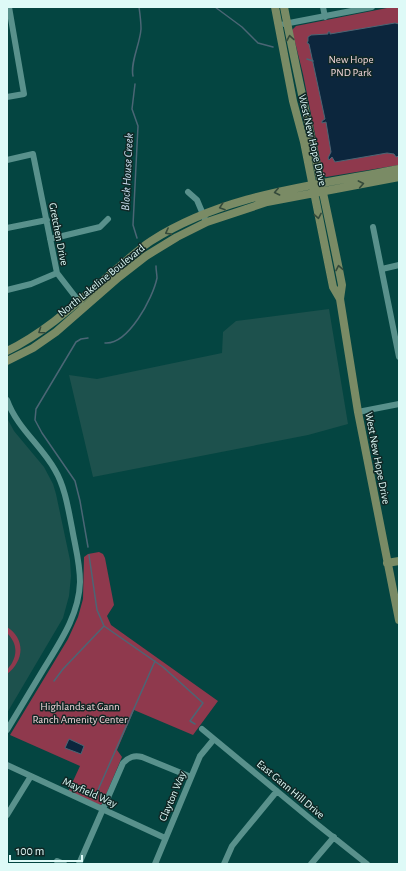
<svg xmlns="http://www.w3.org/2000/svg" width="406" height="871" font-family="'Alegreya Sans',sans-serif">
  <rect width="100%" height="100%" fill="#044541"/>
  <path fill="#1d514d" d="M329 309 348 424 308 435 93 477 69 375 97 379 222 353 223 332 236 321Z
    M7 418 14 431 44 467 53 484 56 494 70 560 71 576 69 596 63 618 7 713Z"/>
  <path fill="#8f394d" d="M392 7H399V165L326 177 323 174 303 74 292 30 296 26Z
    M99 552 103 554 105 558 114 605 107 616 111 625 218 701 193 735 134 710 117 750 122 757 102 804 100 805 68 792 80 766 10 735 68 639 78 617 83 599 84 557 88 554Z
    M7 627C26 639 24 661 7 674 7 668 9 668 12 663 18 652 16 642 7 633Z"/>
  <path fill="#0c263d" stroke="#4b6675" d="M395 23 399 24V156L396 157 394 154 387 153 335 162 332 157 329 160 328 158 331 152 326 122 322 123V121L325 119 309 44 307 43 308 41V37L311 35 328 34V32H330V34Z
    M69 739 84 746 81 754 65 748Z"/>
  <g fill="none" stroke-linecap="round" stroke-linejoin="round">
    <path stroke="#4b6675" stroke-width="1.5" d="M215 7 242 27 258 43 273 47
      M307 59 313 61
      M133 76C130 63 140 44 141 29 141 22 140 14 139 7
      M135 84 132 109 138 126 133 225 137 238
      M105 343C128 345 153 298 157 278 157 275 156 270 156 266
      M88 547 80 501 75 481 42 433 35 420 36 409 76 342 81 339 88 338
      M89 555 97 610 104 626
      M104 626 163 667 203 703 190 721 195 724
      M54 681 63 669 104 626
      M97 797 98 790 155 661"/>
    <path stroke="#59918c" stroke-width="6" d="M323 7 325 17
      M284 24 372 7
      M7 97 24 94 9 7
      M7 160 33 154 57 273 81 304
      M188 192 197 200 205 219
      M373 227 399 357
      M7 228 47 220
      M50 239 100 227 108 219
      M382 269 399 265
      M7 290 31 284 57 273
      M7 400C17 428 41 445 55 470 65 487 68 508 72 528 75 546 80 563 80 582 79 615 60 642 43 670 31 690 19 710 7 730
      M358 412 399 404
      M202 729 313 821 367 864
      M7 765 165 838
      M7 815 31 776
      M57 861 64 864
      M79 864 123 763C129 757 134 755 142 757L191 777
      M155 864 200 756 214 739
      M224 864 232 846 240 836 277 791
      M311 864 334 837"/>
    <path stroke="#7a8b65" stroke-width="8" d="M275 7 293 101 304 142 333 287 340 299
      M284 7C302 100 324 192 342 285L340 299 358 412 399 620
      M7 351C50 330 84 296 120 266 130 258 140 248 151 241 226 193 314 186 399 169
      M7 361 33 348 56 332 119 277 146 256 177 237 207 222 267 202 399 177
      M387 563 399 561"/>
  </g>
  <defs><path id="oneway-chevron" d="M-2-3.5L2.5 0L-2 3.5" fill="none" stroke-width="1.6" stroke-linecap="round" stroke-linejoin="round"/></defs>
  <g stroke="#354a3b">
    <use href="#oneway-chevron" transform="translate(290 38) rotate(-100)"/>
    <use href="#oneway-chevron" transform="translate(361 184) rotate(-11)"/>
    <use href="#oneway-chevron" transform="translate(277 192) rotate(168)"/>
    <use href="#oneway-chevron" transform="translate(222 207) rotate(161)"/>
    <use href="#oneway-chevron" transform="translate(318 216) rotate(80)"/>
    <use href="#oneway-chevron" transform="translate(168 232) rotate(152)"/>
    <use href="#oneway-chevron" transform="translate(339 268) rotate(-101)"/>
    <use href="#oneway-chevron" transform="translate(41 331) rotate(145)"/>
  </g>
  <g text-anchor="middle" stroke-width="3" stroke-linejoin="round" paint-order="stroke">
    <g font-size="11" fill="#f2d5d9" stroke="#102725">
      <text x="351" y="63">New Hope<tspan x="351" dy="13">PND Park</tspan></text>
      <text x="80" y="710">Highlands at Gann<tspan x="80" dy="13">Ranch Amenity Center</tspan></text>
    </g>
    <g font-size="11" fill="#defaf7" stroke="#102725">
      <text transform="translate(313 140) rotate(77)" y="4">West New Hope Drive</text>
      <text transform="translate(59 234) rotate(79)" y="4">Gretchen Drive</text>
      <text transform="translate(101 280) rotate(-39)" y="4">North Lakeline Boulevard</text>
      <text transform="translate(378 458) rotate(79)" y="4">West New Hope Drive</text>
      <text transform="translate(291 789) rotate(40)" y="4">East Gann Hill Drive</text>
      <text transform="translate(90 792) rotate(24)" y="4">Mayfield Way</text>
      <text transform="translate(172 796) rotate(-67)" y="4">Clayton Way</text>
    </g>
    <g font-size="12" font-style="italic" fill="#ccdff1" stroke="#102725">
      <text transform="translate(127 172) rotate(-87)" y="4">Block House Creek</text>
    </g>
  </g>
  <rect width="406" height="871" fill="none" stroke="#defaf7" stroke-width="16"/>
  <path d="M10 855v6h72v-6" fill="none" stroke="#defaf7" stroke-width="2"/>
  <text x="16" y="855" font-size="12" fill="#defaf7" stroke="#102725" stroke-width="3" paint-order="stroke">100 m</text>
</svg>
